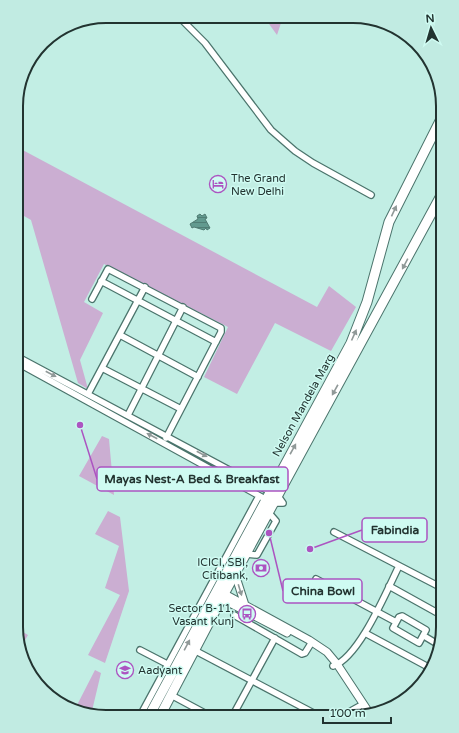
<svg xmlns="http://www.w3.org/2000/svg" width="459" height="733" font-family="'Varela Round',sans-serif">
  <defs>
    <pattern id="water-rules" width="6" height="5" patternUnits="userSpaceOnUse"><rect width="6" height="5" fill="#629a8f"/><path d="M0 2.5h6" fill="none" stroke="#507e75"/></pattern>
  </defs>
  <rect width="100%" height="100%" fill="#c2eee4"/>
  <path fill="#cbaed2" d="M264 17H283L277 35Z
    M17 147 317 307 329 286 356 307 331 351 275 323 237 394 204 377 228 327 104 264 84 302 103 313 80 360 88 389 78 383 31 220 17 212Z
    M102 436 109 439 114 495 79 476Z
    M108 511 120 517 129 591 105 663 88 655 120 595 105 588 119 546 95 534Z
    M16 628 28 635 20 649Z
    M95 670 101 673 91 715 75 709Z"/>
  <path fill="url(#water-rules)" stroke="#4f7b72" d="M200 214 202 216 205 214 207 218 205 219 210 228 207 230 206 228 204 230 194 227 192 228 190 224 198 219 197 216Z"/>
  <g fill="none" stroke-linecap="round" stroke-linejoin="round">
    <g stroke="#4b746c" stroke-width="8">
      <path id="minor" d="M178 16 205 43 271 130 295 151 313 163 371 195
        M101 281 216 342
        M92 299 108 269 221 328V332L166 438
        M120 335 198 377
        M16 362 265 499 274 503H283L278 496 16 356
        M102 368 181 409
        M88 394 145 287
        M128 415 183 307
        M334 532 442 588
        M246 554 257 555 276 521 269 513
        M316 579 396 622
        M389 586 443 616
        M234 615 302 654 305 653 310 645
        M402 616 426 630 419 643 393 628 399 617Z
        M365 633 430 668
        M424 636 439 645
        M140 650 167 664
        M194 650 321 717
        M333 666C359 658 387 590 399 566
        M171 695 212 717
        M396 702 397 703
        M140 716 259 496
        M232 717 275 638
        M340 717 360 706"/>
    </g>
    <g stroke="#4b746c" stroke-width="9">
      <path id="tertiary" d="M235 574 245 605
        M221 592 309 640 327 652 337 664 370 714
        M218 597 287 633"/>
    </g>
    <g stroke="#4b746c" stroke-width="11">
      <path id="primary" d="M149 716 351 343 367 302 389 222 443 115
        M160 716 224 594 443 192"/>
    </g>
    <use href="#minor" stroke="#fff" stroke-width="5.5"/>
    <use href="#tertiary" stroke="#fff" stroke-width="7"/>
    <use href="#primary" stroke="#fff" stroke-width="9"/>
  </g>
  <defs><path id="oneway-solid" d="M-6-.8H1V-3.2L6.5 0L1 3.2V.8H-6Z"/></defs>
  <g fill="#909998">
    <use href="#oneway-solid" transform="translate(394 211) rotate(-65)"/>
    <use href="#oneway-solid" transform="translate(405 264) rotate(118)"/>
    <use href="#oneway-solid" transform="translate(354 335) rotate(-66)"/>
    <use href="#oneway-solid" transform="translate(51 374) rotate(28)"/>
    <use href="#oneway-solid" transform="translate(335 390) rotate(119)"/>
    <use href="#oneway-solid" transform="translate(152 436) rotate(-152)"/>
    <use href="#oneway-solid" transform="translate(293 449) rotate(-61)"/>
    <use href="#oneway-solid" transform="translate(202 454) rotate(28)"/>
    <use href="#oneway-solid" transform="translate(240 590) rotate(73)"/>
    <use href="#oneway-solid" transform="translate(187 645) rotate(-62)"/>
  </g>
  <defs>
    <g id="hotel-ring" transform="scale(0.9)"><circle r="9.5" fill="#cffbf2" stroke="#ac54c1" stroke-width="1.5"/><path d="M-6-4.5h1.5V1H6V5H4.5V3h-9V5H-6ZM-4 0a1.8 1.8 0 1 1 3.6 0ZM.5 0V-2.5h3Q6-2.5 6 0Z" fill="#ac54c1"/></g>
    <g id="bank-ring" transform="scale(0.9)"><circle r="9.5" fill="#cffbf2" stroke="#ac54c1" stroke-width="1.5"/><path d="M-6-4H6V4H-6ZM0-2.3a2.3 2.3 0 1 0 0 4.6a2.3 2.3 0 1 0 0-4.6Z" fill="#ac54c1"/></g>
    <g id="bus-ring" transform="scale(0.9)"><circle r="9.5" fill="#cffbf2" stroke="#ac54c1" stroke-width="1.5"/><path d="M-5-6H5V4H4V6H2V4H-2V6H-4V4H-5ZM-3.5-4V0h7V-4ZM-3.5 1.2v1.5H-2V1.2ZM2 1.2v1.5H3.5V1.2Z" fill="#ac54c1"/></g>
    <g id="school-ring" transform="scale(0.9)"><circle r="9.5" fill="#cffbf2" stroke="#ac54c1" stroke-width="1.5"/><path d="M0-5L7-2L0 1L-7-2ZM-4 1L0 2.5L4 1V4Q0 6-4 4Z" fill="#ac54c1"/></g>
  </defs>
  <g fill-rule="evenodd">
    <use href="#hotel-ring" x="218" y="184"/>
    <use href="#bank-ring" x="261" y="568"/>
    <use href="#bus-ring" x="247" y="614"/>
    <use href="#school-ring" x="125" y="670"/>
  </g>
  <g text-anchor="middle" stroke-width="3" stroke-linejoin="round" paint-order="stroke">
    <g font-size="11" fill="#223330" stroke="#cffbf2" text-anchor="start">
      <text x="231" y="182">The Grand<tspan x="231" dy="13">New Delhi</tspan></text>
      <text x="248" y="566" text-anchor="end">ICICI, SBI,<tspan x="248" dy="13">Citibank,</tspan></text>
      <text x="234" y="612" text-anchor="end">Sector B-11,<tspan x="234" dy="13">Vasant Kunj</tspan></text>
      <text x="138" y="674">Aadyant</text>
    </g>
    <g font-size="11" fill="#223330" stroke="#cffbf2">
      <text transform="translate(303 405) rotate(-61)" y="4">Nelson Mandela Marg</text>
    </g>
  </g>
  <path d="M0 0H459V733H0ZM106 23H353A83 83 0 0 1 436 106V627A83 83 0 0 1 353 710H106A83 83 0 0 1 23 627V106A83 83 0 0 1 106 23Z" fill="#c1ebe2" fill-rule="evenodd"/>
  <path fill="none" stroke="#223330" stroke-width="2" d="M106 23H353A83 83 0 0 1 436 106V627A83 83 0 0 1 353 710H106A83 83 0 0 1 23 627V106A83 83 0 0 1 106 23Z"/>
  <path fill="none" stroke="#ac54c1" stroke-width="1.5" d="M80 425L97 479M310 549L362 530M269 533L283 591"/>
  <g fill="#ac54c1" stroke="#cffbf2" stroke-width="1.5">
    <circle cx="80" cy="425" r="4"/>
    <circle cx="310" cy="549" r="4"/>
    <circle cx="269" cy="533" r="4"/>
  </g>
  <g fill="#cffbf2" stroke="#ac54c1" stroke-width="1.5">
    <rect x="97" y="467" width="191" height="24" rx="4"/>
    <rect x="362" y="518" width="65" height="24" rx="4"/>
    <rect x="283" y="579" width="79" height="24" rx="4"/>
  </g>
  <g font-size="12" text-anchor="middle" font-weight="bold" fill="#223330">
    <text x="192" y="483">Mayas Nest-A Bed &amp; Breakfast</text>
    <text x="395" y="534">Fabindia</text>
    <text x="323" y="595">China Bowl</text>
  </g>
  <g transform="translate(431 28) rotate(355)" stroke="#cffbf2" stroke-width="3" paint-order="stroke">
  <path d="M0-3L7 15L0 10L-7 15Z" fill="#223330"/>
  <text y="-6" font-size="11" font-weight="bold" text-anchor="middle" fill="#223330">N</text>
  </g>
  <path d="M323 717v6h68v-6" fill="none" stroke="#223330" stroke-width="2"/>
  <text x="329" y="717" font-size="12" fill="#223330" stroke="#cffbf2" stroke-width="3" paint-order="stroke">100 m</text>
</svg>
